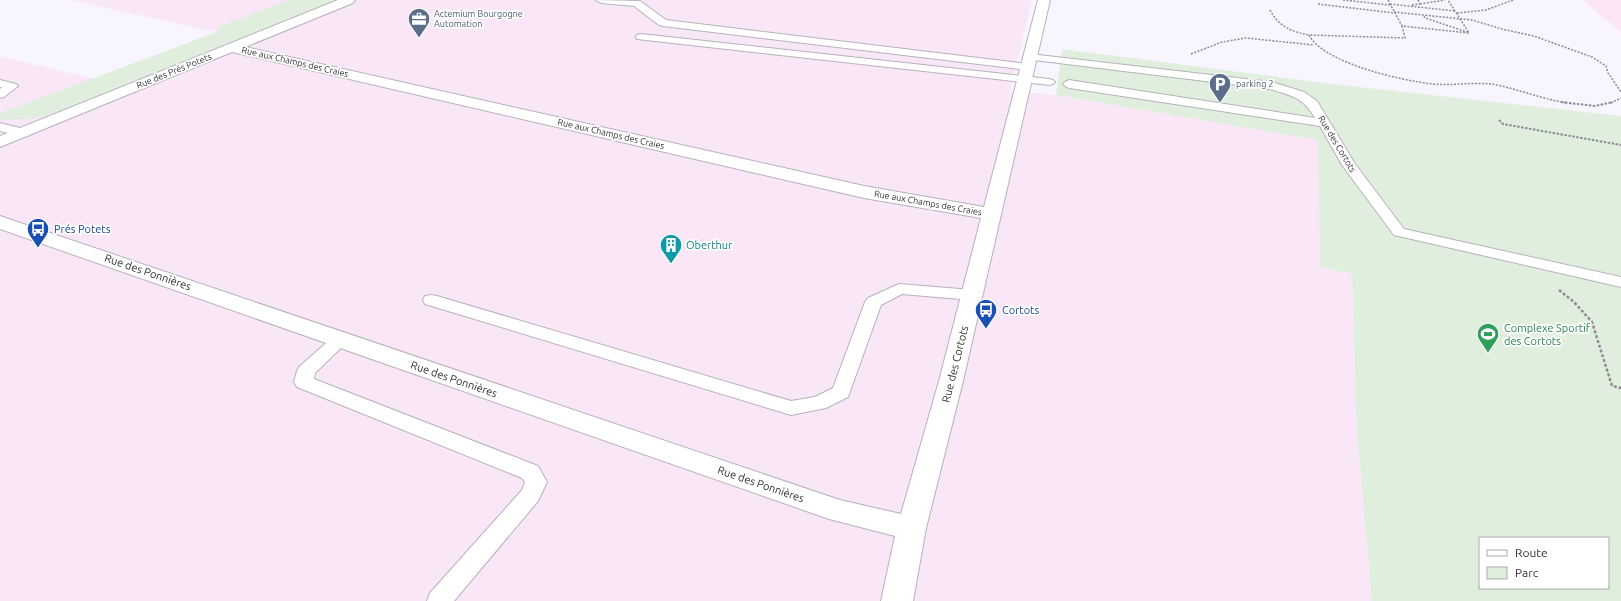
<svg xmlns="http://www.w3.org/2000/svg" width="1621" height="601" font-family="Ubuntu,sans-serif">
  <rect width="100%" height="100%" fill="#f9f5ff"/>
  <path fill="#f9e7f8" d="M70 0H1032L1010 91 1056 95 1319 139 1320 267 1352 274 1357 434 1372 601H0V56L94 79 216 32Z"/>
  <path fill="#fce6f5" d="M1583 0H1621V33Z"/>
  <path fill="#e0efdd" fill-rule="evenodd" d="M289 0H337L57 113 31 119 0 120V113L217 32 218 27Z
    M1062 49 1332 84 1621 116V601H1372L1357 434 1352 274 1320 267 1318 140 1056 95ZM1480 538H1608V588H1480Z"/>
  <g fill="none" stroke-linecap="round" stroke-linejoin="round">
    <g stroke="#b5b2bb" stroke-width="2">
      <path id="lane" d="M596 0 640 1 666 20 1028 64 1034 67 1028 70 663 26 659 25 634 6 601 3Z
        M641 34 1049 79 1053 80 1055 82 1053 84 1049 85 637 39 636 37 637 35Z
        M1030 54 1272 82 1304 92 1317 101 1355 164 1404 229 1621 277V287L1394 235 1342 165 1320 126 1069 88 1065 86 1063 84 1065 82 1069 80 1315 118C1303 97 1292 96 1270 89L1026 59 1024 57Z
        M0 80 16 84 18 86 4 97 0 98V89L2 87H0Z
        M0 123 28 130 29 133 28 136 23 137 0 131Z
        M899 284 972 290 978 291 980 295 978 299 972 300 902 294 881 305 848 397 826 408 791 415 425 304 423 300 425 296 431 295 437 296 791 401 815 397 833 388 865 302 868 298Z
        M340 334 346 336 349 340 315 373 314 379 538 466 547 482 538 501 454 601H427L430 593 522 490 525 482 522 478 297 387 294 382 297 371 299 367 334 336Z"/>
    </g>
    <g stroke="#b5b2bb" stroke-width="2">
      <path id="street" d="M338 0H355L353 3 245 47 864 186 984 207 1038 0H1050L963 381 926 528 913 601H881L895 536 829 519 0 229V216L840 500 901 514 939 381 981 218 864 198 232 52 0 147V136Z"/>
    </g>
    <path stroke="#8e8b92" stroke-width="1.5" stroke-dasharray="2 1.5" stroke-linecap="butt" d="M1343 0 1390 5
      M1388 0 1402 26 1469 33 1448 0
      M1318 4 1394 13
      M1390 4 1455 11
      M1420 4 1445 0
      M1412 5 1420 4 1418 0
      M1270 10C1278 26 1292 32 1309 35
      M1394 12 1472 20 1502 29 1534 36 1592 57 1606 66 1608 73 1621 92
      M1457 13 1486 10 1513 0
      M1424 16 1425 18 1467 32
      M1402 26 1405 38 1309 35C1323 63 1403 81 1433 84 1452 86 1471 82 1491 84 1516 88 1541 99 1567 103
      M1191 54 1222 42 1246 38 1314 45
      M1611 103 1621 98"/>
    <path stroke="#8e8b92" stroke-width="2" stroke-dasharray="2.5 1.5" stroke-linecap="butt" d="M1561 102 1595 106 1613 102
      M1499 120 1503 124 1621 145"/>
    <path stroke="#8e8b92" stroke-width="2.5" stroke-dasharray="3 2" stroke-linecap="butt" d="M1559 290 1574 302 1592 322 1612 386 1621 388"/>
    <use href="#lane" fill="#fff" fill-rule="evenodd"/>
    <use href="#street" fill="#fff" fill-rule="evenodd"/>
  </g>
  <defs>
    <g id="office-pin" transform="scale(1.15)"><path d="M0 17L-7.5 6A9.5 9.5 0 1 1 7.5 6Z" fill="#5c6f8a" stroke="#fff"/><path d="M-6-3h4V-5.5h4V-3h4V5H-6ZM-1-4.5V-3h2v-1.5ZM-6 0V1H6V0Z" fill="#fff"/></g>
    <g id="parking-pin" transform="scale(1.15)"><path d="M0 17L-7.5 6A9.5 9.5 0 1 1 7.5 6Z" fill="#5c6f8a" stroke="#fff"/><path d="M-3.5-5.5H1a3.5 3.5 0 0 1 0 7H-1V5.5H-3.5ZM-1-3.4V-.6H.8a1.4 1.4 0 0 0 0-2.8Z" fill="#fff"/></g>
    <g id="bus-pin" transform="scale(1.15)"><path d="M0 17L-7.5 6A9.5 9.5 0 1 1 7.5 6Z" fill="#1a4fb4" stroke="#fff"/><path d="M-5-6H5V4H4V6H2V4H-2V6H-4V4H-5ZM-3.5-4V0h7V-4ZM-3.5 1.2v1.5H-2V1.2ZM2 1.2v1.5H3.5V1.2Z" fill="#fff"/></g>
    <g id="building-pin" transform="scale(1.15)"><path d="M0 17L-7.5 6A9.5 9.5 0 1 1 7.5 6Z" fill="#0f9aa8" stroke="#fff"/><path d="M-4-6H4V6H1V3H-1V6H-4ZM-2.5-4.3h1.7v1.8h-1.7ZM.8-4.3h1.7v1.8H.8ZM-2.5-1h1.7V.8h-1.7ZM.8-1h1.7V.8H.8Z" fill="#fff"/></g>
    <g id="stadium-pin" transform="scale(1.15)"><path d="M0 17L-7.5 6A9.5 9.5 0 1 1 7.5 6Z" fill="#2e9e5b" stroke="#fff"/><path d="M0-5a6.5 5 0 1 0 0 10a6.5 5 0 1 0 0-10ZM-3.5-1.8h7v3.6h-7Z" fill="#fff"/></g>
  </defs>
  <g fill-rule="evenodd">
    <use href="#office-pin" x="419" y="19"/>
    <use href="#parking-pin" x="1220" y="84"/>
    <use href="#bus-pin" x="38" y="229"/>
    <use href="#building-pin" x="671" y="245"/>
    <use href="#bus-pin" x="986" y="310"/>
    <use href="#stadium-pin" x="1488" y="334"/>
  </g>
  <g text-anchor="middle" stroke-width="3.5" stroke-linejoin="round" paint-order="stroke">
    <g font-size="9" fill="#4e5e75" stroke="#fff" text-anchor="start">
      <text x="434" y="17">Actemium Bourgogne<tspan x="434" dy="10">Automation</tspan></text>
      <text x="1236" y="87">parking 2</text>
    </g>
    <g font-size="9" fill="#312f33" stroke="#fff">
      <text transform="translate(295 62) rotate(13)" y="3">Rue aux Champs des Craies</text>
      <text transform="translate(174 71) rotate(-22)" y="3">Rue des Prés Potets</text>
      <text transform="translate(611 134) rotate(13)" y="3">Rue aux Champs des Craies</text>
      <text transform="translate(1337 144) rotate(59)" y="3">Rue des Cortots</text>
      <text transform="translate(928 203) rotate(10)" y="3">Rue aux Champs des Craies</text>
    </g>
    <g font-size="11" fill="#164399" stroke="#fff" text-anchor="start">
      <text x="54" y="233">Prés Potets</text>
      <text x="1002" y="314">Cortots</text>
    </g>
    <g font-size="11" fill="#0d838f" stroke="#fff" text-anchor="start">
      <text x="686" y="249">Oberthur</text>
    </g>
    <g font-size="11" fill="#312f33" stroke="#fff">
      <text transform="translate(148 272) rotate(19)" y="4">Rue des Ponnières</text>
      <text transform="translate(955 364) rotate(-76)" y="4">Rue des Cortots</text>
      <text transform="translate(454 379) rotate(19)" y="4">Rue des Ponnières</text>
      <text transform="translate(761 484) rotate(19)" y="4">Rue des Ponnières</text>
    </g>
    <g font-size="11" fill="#27864d" stroke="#fff" text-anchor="start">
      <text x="1504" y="332">Complexe Sportif<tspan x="1504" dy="13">des Cortots</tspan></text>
    </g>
  </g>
  <rect x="1479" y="537" width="130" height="52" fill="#ffffff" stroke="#adacad"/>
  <rect x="1487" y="550" width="20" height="6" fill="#ffffff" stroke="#adacad"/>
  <text x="1515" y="557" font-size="12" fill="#312f33">Route</text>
  <rect x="1487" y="567" width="20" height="12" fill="#e0efdd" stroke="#adacad"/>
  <text x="1515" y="577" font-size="12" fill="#312f33">Parc</text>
</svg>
